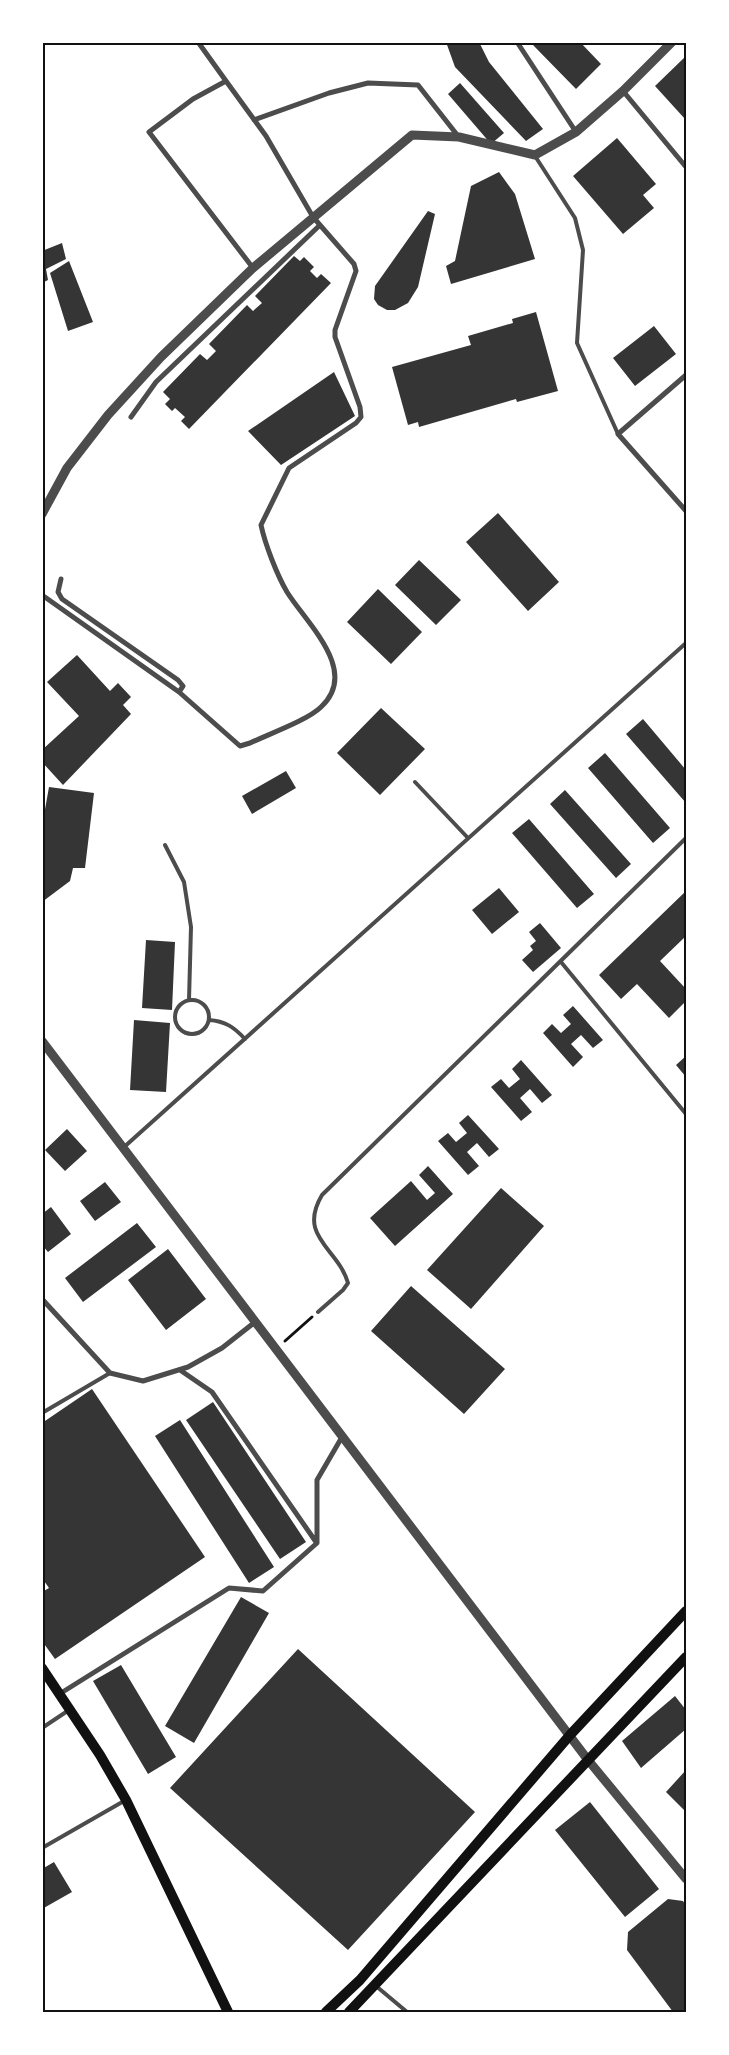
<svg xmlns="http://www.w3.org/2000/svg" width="729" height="2055" font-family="'Roboto Serif',serif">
  <rect width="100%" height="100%" fill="#fff"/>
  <path fill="#353535" d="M446 42H479L489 62 543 129 526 141 455 67Z
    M536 42H580L601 64 576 89 533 45Z
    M686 56V117L685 119 655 86Z
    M460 83 504 133 491 144 448 94Z
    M617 138 656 184 643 195 654 208 623 234 573 176Z
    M499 172 515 194 535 259 451 284 446 266 455 261 471 186Z
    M428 211 435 214 418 287 408 303 395 310H387L378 305 374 299 375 286Z
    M62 243 66 259 46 269 48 280 42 283V251Z
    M294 256 300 261 304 257 314 267 310 271 317 278 321 274 331 283 189 429 181 421 185 417 175 408 172 411 165 404 170 399 163 392 200 354 207 360 216 351 209 344 247 305 253 311 262 303 255 296Z
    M69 261 93 322 68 331 50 273Z
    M536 312 558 391 517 402 516 399 419 427 418 422 408 425 392 367 471 345 468 336 513 323 512 319Z
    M654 326 676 354 635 386 613 358Z
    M334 372 355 416 281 465 248 431Z
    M498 513 559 582 528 611 466 542Z
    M419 560 461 600 436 625 395 585Z
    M378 589 422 632 391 664 347 622Z
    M77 655 110 691 118 683 131 697 123 705 131 714 63 785 42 762V750L79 716 47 682Z
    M381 708 425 749 380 795 337 753Z
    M643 719 686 770V803L626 734Z
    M605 753 670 828 653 843 588 768Z
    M286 771 296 788 252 814 242 796Z
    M49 787 94 793 85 868H73L70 881 42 902V826Z
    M565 790 631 864 616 878 550 804Z
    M529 819 594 894 577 908 512 833Z
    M499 888 519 912 492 934 472 910Z
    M686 891V936L660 961 686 989V1001L669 1018 637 984 621 999 599 975Z
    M540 923 561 948 533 972 522 960 533 950 530 946 536 941 529 932Z
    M146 940 175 942 172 1010 142 1008Z
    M573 1006 603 1040 593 1048 581 1035 571 1044 583 1057 573 1067 543 1033 552 1024 561 1033 571 1024 563 1015Z
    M134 1020 170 1023 166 1092 130 1090Z
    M686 1056V1077L676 1065Z
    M521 1060 552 1095 542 1103 530 1089 520 1098 532 1112 521 1121 491 1087 501 1079 509 1088 520 1079 512 1069Z
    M468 1115 499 1149 489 1157 477 1143 467 1152 479 1166 468 1175 438 1141 448 1133 456 1142 467 1133 459 1123Z
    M67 1129 87 1151 65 1171 45 1150Z
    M428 1166 453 1194 395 1246 370 1218 411 1181 427 1200 435 1193 419 1175Z
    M105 1182 121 1202 95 1221 80 1201Z
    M501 1188 544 1226 471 1309 427 1270Z
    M51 1207 71 1234 48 1252 42 1245V1214Z
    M137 1223 156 1247 83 1302 65 1278Z
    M168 1249 206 1299 166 1330 128 1280Z
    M411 1286 505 1369 464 1414 371 1331Z
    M92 1389 205 1557 55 1659 42 1641V1592L49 1588 42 1578V1423Z
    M213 1402 306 1542 280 1559 186 1420Z
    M180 1420 274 1567 249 1583 155 1436Z
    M241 1597 269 1613 194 1743 165 1726Z
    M298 1649 475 1812 348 1950 170 1788Z
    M121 1665 176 1757 148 1774 93 1681Z
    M675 1696 686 1710V1729L641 1768 622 1741Z
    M686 1770V1812L666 1792Z
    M590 1802 659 1889 625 1917 555 1830Z
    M54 1862 72 1892 42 1909V1869Z
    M668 1899 683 1901 686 1906V2012H673L627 1950 628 1932Z"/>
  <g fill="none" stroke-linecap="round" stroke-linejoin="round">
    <path stroke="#111" stroke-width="3" d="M285 1341 312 1317"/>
    <path stroke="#4c4c4c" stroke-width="4" d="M535 156 575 218 583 250 577 343 618 434
      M415 782 468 838
      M165 845 184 882 191 927 189 1000
      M561 962 686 1114
      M175 1017a17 17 0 1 1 34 0a17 17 0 1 1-34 0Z
      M209 1020C225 1021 234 1027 245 1039
      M123 1148 686 643
      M318 1312 343 1290 348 1283C338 1248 297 1237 322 1195L686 838
      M42 1413 110 1373
      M42 1728 69 1710
      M42 1848 124 1801
      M376 1986 407 2012"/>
    <path stroke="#4c4c4c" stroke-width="5" d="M198 42 226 81 193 99 149 132 253 268
      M517 42 576 132
      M623 91 686 167
      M254 120 329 93 368 83 418 85 458 136
      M686 375 618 434 686 511
      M131 417 156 382 320 225
      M61 579 58 592 62 599 178 680 183 686 179 692
      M42 595 179 692 240 746 250 743C269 734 308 720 321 707 360 671 307 624 287 592 277 575 265 544 261 525L289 468 356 423 361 417 360 407 335 337V330L356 271 354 264 313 217 266 136 226 81
      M42 1299 110 1373 143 1381 188 1367 222 1348 255 1322
      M180 1370 212 1392 316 1542
      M61 1693 229 1588 263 1591 317 1543V1480L342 1437"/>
    <path stroke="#4c4c4c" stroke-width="9" d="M42 514 67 468 108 415 161 357 253 268 412 135 459 137 535 155 576 132 623 91 672 42
      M42 1041 588 1760 686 1879"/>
    <path stroke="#111" stroke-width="10" d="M42 1668 100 1755 126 1800 228 2012
      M326 2012 360 1980 570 1735 686 1611
      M349 2012 686 1657"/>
  </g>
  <rect width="729" height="2055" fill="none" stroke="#ffffff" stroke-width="88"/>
  <rect x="44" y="44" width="641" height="1967" fill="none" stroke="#111" stroke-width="2"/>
</svg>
